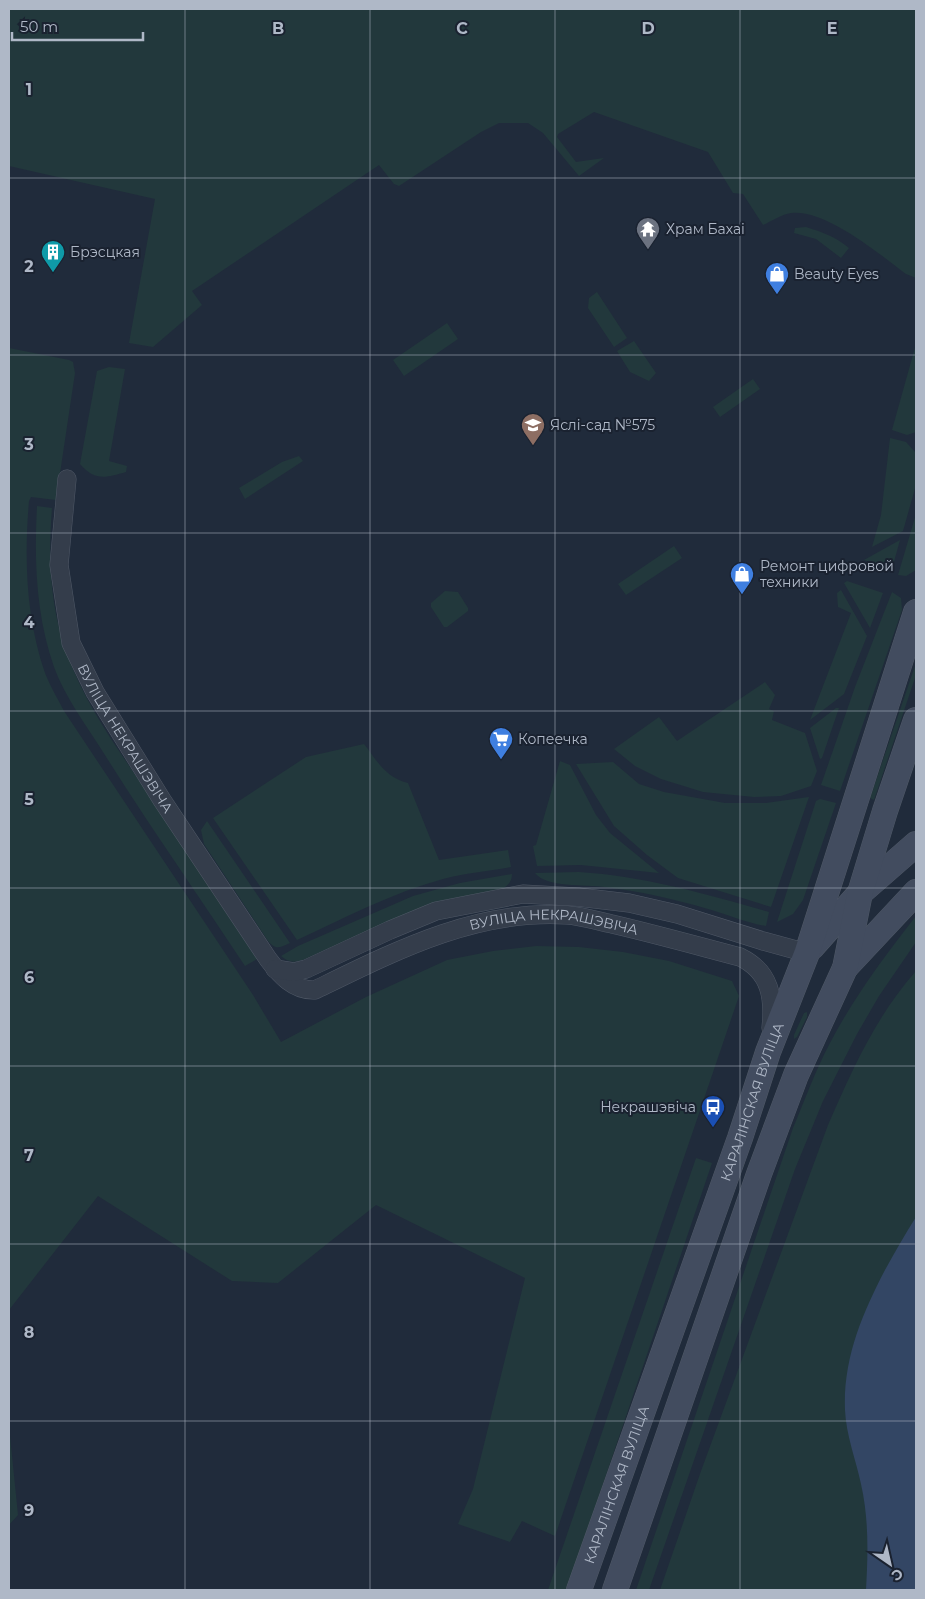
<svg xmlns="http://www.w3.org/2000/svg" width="925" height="1599" font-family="Montserrat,sans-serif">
  <rect width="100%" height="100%" fill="#202b3b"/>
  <path fill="#22383c" d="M9 9H916V278L906 274C879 254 826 209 791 213 782 214 772 221 763 225L743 194 733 193 708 152 594 112 558 134 557 137 576 162 604 158 579 176 543 133 528 123H499L481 132 399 186 394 184 379 165 192 291 202 305 153 347 129 343 155 199 9 166Z
    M806 227C822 232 836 237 849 248L841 258 816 239 794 233 795 228Z
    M597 292 627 338 614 347 588 308 589 298Z
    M447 323 458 339 404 376 393 360Z
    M634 341 656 373 649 381 630 372 617 351Z
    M916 344V432L907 435 892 430Z
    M9 348 69 360 73 362 75 373 56 500 31 497 29 501C24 559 26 618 45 673 50 686 58 699 64 711L253 995 281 1042 366 997 447 960 493 951 536 946 579 947 623 952 669 961 732 981 739 996 555 1536 522 1521 510 1542 458 1524 473 1489 525 1278 376 1205 278 1283 232 1281 98 1196 9 1310Z
    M109 367 125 369 109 461 127 466 126 472C105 478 95 481 80 464L97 371Z
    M753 379 760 389 720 417 713 407Z
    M890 438 906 442 916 453V485L903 531 872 547 881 515Z
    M299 456 303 461 245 499 239 488 282 462Z
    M37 506 52 508C48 558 50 607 67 654 85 704 117 748 147 792 184 847 222 903 259 958L245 966C198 895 149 825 103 752 86 725 65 697 54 667 36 615 34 561 37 506Z
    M916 514V570L906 576 898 575Z
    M900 540 892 569 864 560Z
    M674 546 682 558 626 595 618 584Z
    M847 581 883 593 870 628 844 583Z
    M841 590 867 636 844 694 810 720 851 613 838 607 837 593Z
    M445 591 458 592 468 608V611L447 627H444L431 607V603Z
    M892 592 901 598 902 610 840 791 821 785 855 687Z
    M916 663V675L874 800 870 798Z
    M765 682 775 695 769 709 774 711 772 720 805 733 817 771 811 786 781 796 754 797 703 792 661 779 635 766 614 749 659 717 677 741Z
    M836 708H839L822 758 820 759 810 728Z
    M364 744C378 762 385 777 408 783L439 860 508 850 511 867C488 871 465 873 443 879 392 893 344 918 297 940L213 818 306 757Z
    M560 761 570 765 596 815 610 833 659 873 581 865 537 866 533 846 536 845Z
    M613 762 639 784 664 792 725 803H766L809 797 771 907 678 878 647 855 614 826 576 764Z
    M820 799 836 803 803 900 793 914 777 922 816 801Z
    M207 821 290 943C279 948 276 950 268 941L204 844 201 830Z
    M579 872C644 876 706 894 769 912L766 926C746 923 727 914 708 909 674 899 639 891 604 887 585 884 546 888 535 873Z
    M512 874C512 881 509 884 504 888L383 924 305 959C295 963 289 963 281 956L298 946 413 896 460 883Z
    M916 916V942L879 996 857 1034 823 1101 795 1169 649 1590H636L793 1128C805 1100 815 1071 830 1043 854 997 884 957 916 916Z
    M916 971V1590H660L701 1471 828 1125C852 1070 876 1016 916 971Z
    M807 1012V1017L797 1037 794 1039V1035L804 1013Z
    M696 1158 712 1163 567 1590H548Z
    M9 1426 18 1515 9 1525Z"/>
  <path fill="#334664" d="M916 1217V1590H866C868 1555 869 1519 861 1484 856 1460 846 1435 845 1410 843 1359 862 1314 885 1270 895 1252 905 1234 916 1217Z"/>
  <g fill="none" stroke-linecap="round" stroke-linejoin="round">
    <g stroke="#4f5866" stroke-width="19">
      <g id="street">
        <path id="s1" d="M67 479 59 565 71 643 95 692 162 800 268 959C280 975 294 991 315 990 395 951 476 909 567 915 582 916 597 921 612 924 655 934 698 946 740 957 771 972 774 998 771 1028"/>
        <path d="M275 969 294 972 306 969 390 930 436 911 523 894 578 897 629 903 677 914 763 941 807 953"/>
      </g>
    </g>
    <g stroke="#4f5866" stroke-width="26">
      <g id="secondary">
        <path d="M812 947 860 893 916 844"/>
        <path d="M845 968 916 892"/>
        <path id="s2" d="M579 1590 740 1138 768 1052 807 953 916 612"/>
        <path d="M615 1590 759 1174 796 1075 845 968 860 893 885 811 916 720"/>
      </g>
    </g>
    <use href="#street" stroke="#343d4b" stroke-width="18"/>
    <use href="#secondary" stroke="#424c5f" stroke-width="25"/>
  </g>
  <path fill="none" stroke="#afb8c7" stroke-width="1" stroke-opacity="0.55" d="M185 9V1590M370 9V1590M555 9V1590M740 9V1590M9 178H916M9 355H916M9 533H916M9 711H916M9 888H916M9 1066H916M9 1244H916M9 1421H916"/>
  <defs>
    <g id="temple-pin" transform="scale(1.25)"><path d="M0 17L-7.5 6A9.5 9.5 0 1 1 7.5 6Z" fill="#6b7280" stroke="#1a2230"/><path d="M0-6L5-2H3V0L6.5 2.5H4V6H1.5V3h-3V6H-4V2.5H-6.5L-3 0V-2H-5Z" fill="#fff"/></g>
    <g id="building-pin" transform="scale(1.25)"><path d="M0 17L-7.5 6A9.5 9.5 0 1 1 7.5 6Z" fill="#0f9aa8" stroke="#1a2230"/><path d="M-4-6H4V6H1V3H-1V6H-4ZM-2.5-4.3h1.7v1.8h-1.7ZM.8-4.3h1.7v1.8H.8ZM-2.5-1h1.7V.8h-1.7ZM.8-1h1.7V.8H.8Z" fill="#fff"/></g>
    <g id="shop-pin" transform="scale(1.25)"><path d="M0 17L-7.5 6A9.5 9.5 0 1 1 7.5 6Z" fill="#3f7fe0" stroke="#1a2230"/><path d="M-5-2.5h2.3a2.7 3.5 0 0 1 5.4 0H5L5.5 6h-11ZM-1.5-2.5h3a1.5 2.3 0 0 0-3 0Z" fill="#fff"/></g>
    <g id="school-pin" transform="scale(1.25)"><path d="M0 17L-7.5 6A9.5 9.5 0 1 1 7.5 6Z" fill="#8d6e63" stroke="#1a2230"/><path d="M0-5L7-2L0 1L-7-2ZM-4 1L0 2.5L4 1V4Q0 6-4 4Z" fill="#fff"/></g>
    <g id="supermarket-pin" transform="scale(1.25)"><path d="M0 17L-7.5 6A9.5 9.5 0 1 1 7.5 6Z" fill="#3f7fe0" stroke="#1a2230"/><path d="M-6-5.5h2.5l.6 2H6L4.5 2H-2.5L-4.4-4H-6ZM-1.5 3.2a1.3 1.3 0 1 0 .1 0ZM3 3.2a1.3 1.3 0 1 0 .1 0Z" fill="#fff"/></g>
    <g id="bus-pin" transform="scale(1.25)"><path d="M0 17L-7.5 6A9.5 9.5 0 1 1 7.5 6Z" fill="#1a4fb4" stroke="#1a2230"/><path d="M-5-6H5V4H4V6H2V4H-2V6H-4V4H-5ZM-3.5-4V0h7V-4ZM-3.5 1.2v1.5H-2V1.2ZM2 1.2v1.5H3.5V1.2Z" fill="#fff"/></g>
  </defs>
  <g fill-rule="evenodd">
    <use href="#temple-pin" x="648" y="229"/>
    <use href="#building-pin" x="53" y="252"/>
    <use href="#shop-pin" x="777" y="274"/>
    <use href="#school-pin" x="533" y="425"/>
    <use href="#shop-pin" x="742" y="574"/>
    <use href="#supermarket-pin" x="501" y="739"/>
    <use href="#bus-pin" x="713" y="1107"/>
  </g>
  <g text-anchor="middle" stroke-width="4" stroke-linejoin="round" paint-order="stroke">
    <g font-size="14" fill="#afb8c7" stroke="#1a2230" text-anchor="start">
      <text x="666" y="234">Храм Бахаі</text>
      <text x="70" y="257">Брэсцкая</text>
      <text x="794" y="279">Beauty Eyes</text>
      <text x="550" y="430">Яслі-сад №575</text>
      <text x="760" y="571">Ремонт цифровой<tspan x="760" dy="16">техники</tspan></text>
      <text x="518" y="744">Копеечка</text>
      <text x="696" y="1112" text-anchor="end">Некрашэвіча</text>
    </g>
    <g font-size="14" fill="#afb8c7" stroke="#1a2230">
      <text dy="5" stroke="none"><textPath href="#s1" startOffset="275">ВУЛІЦА НЕКРАШЭВІЧА</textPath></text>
      <text dy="5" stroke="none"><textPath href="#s1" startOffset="850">ВУЛІЦА НЕКРАШЭВІЧА</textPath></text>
      <text dy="5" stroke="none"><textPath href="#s2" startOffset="518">КАРАЛІНСКАЯ ВУЛІЦА</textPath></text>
      <text dy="5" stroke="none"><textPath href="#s2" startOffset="112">КАРАЛІНСКАЯ ВУЛІЦА</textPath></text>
    </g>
  </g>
  <g font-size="16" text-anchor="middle" font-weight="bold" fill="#afb8c7" stroke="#1a2230" stroke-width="4" stroke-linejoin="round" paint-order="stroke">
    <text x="278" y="34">B</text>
    <text x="462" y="34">C</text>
    <text x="648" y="34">D</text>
    <text x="832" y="34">E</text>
    <text x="29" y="95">1</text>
    <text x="29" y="272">2</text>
    <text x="29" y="450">3</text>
    <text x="29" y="628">4</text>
    <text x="29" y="805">5</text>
    <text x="29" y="983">6</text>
    <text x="29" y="1161">7</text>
    <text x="29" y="1338">8</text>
    <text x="29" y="1516">9</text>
  </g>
  <rect width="925" height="1599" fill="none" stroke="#afb8c7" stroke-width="20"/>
  <g transform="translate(890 1564) rotate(146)" stroke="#1a2230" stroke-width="4" paint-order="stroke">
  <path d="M0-4L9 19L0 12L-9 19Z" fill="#afb8c7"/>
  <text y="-8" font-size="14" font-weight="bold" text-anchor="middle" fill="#afb8c7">С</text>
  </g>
  <path d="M12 32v8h131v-8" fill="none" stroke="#afb8c7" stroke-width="2.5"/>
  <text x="20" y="32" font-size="15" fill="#afb8c7" stroke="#1a2230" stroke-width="4" paint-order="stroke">50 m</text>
</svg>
